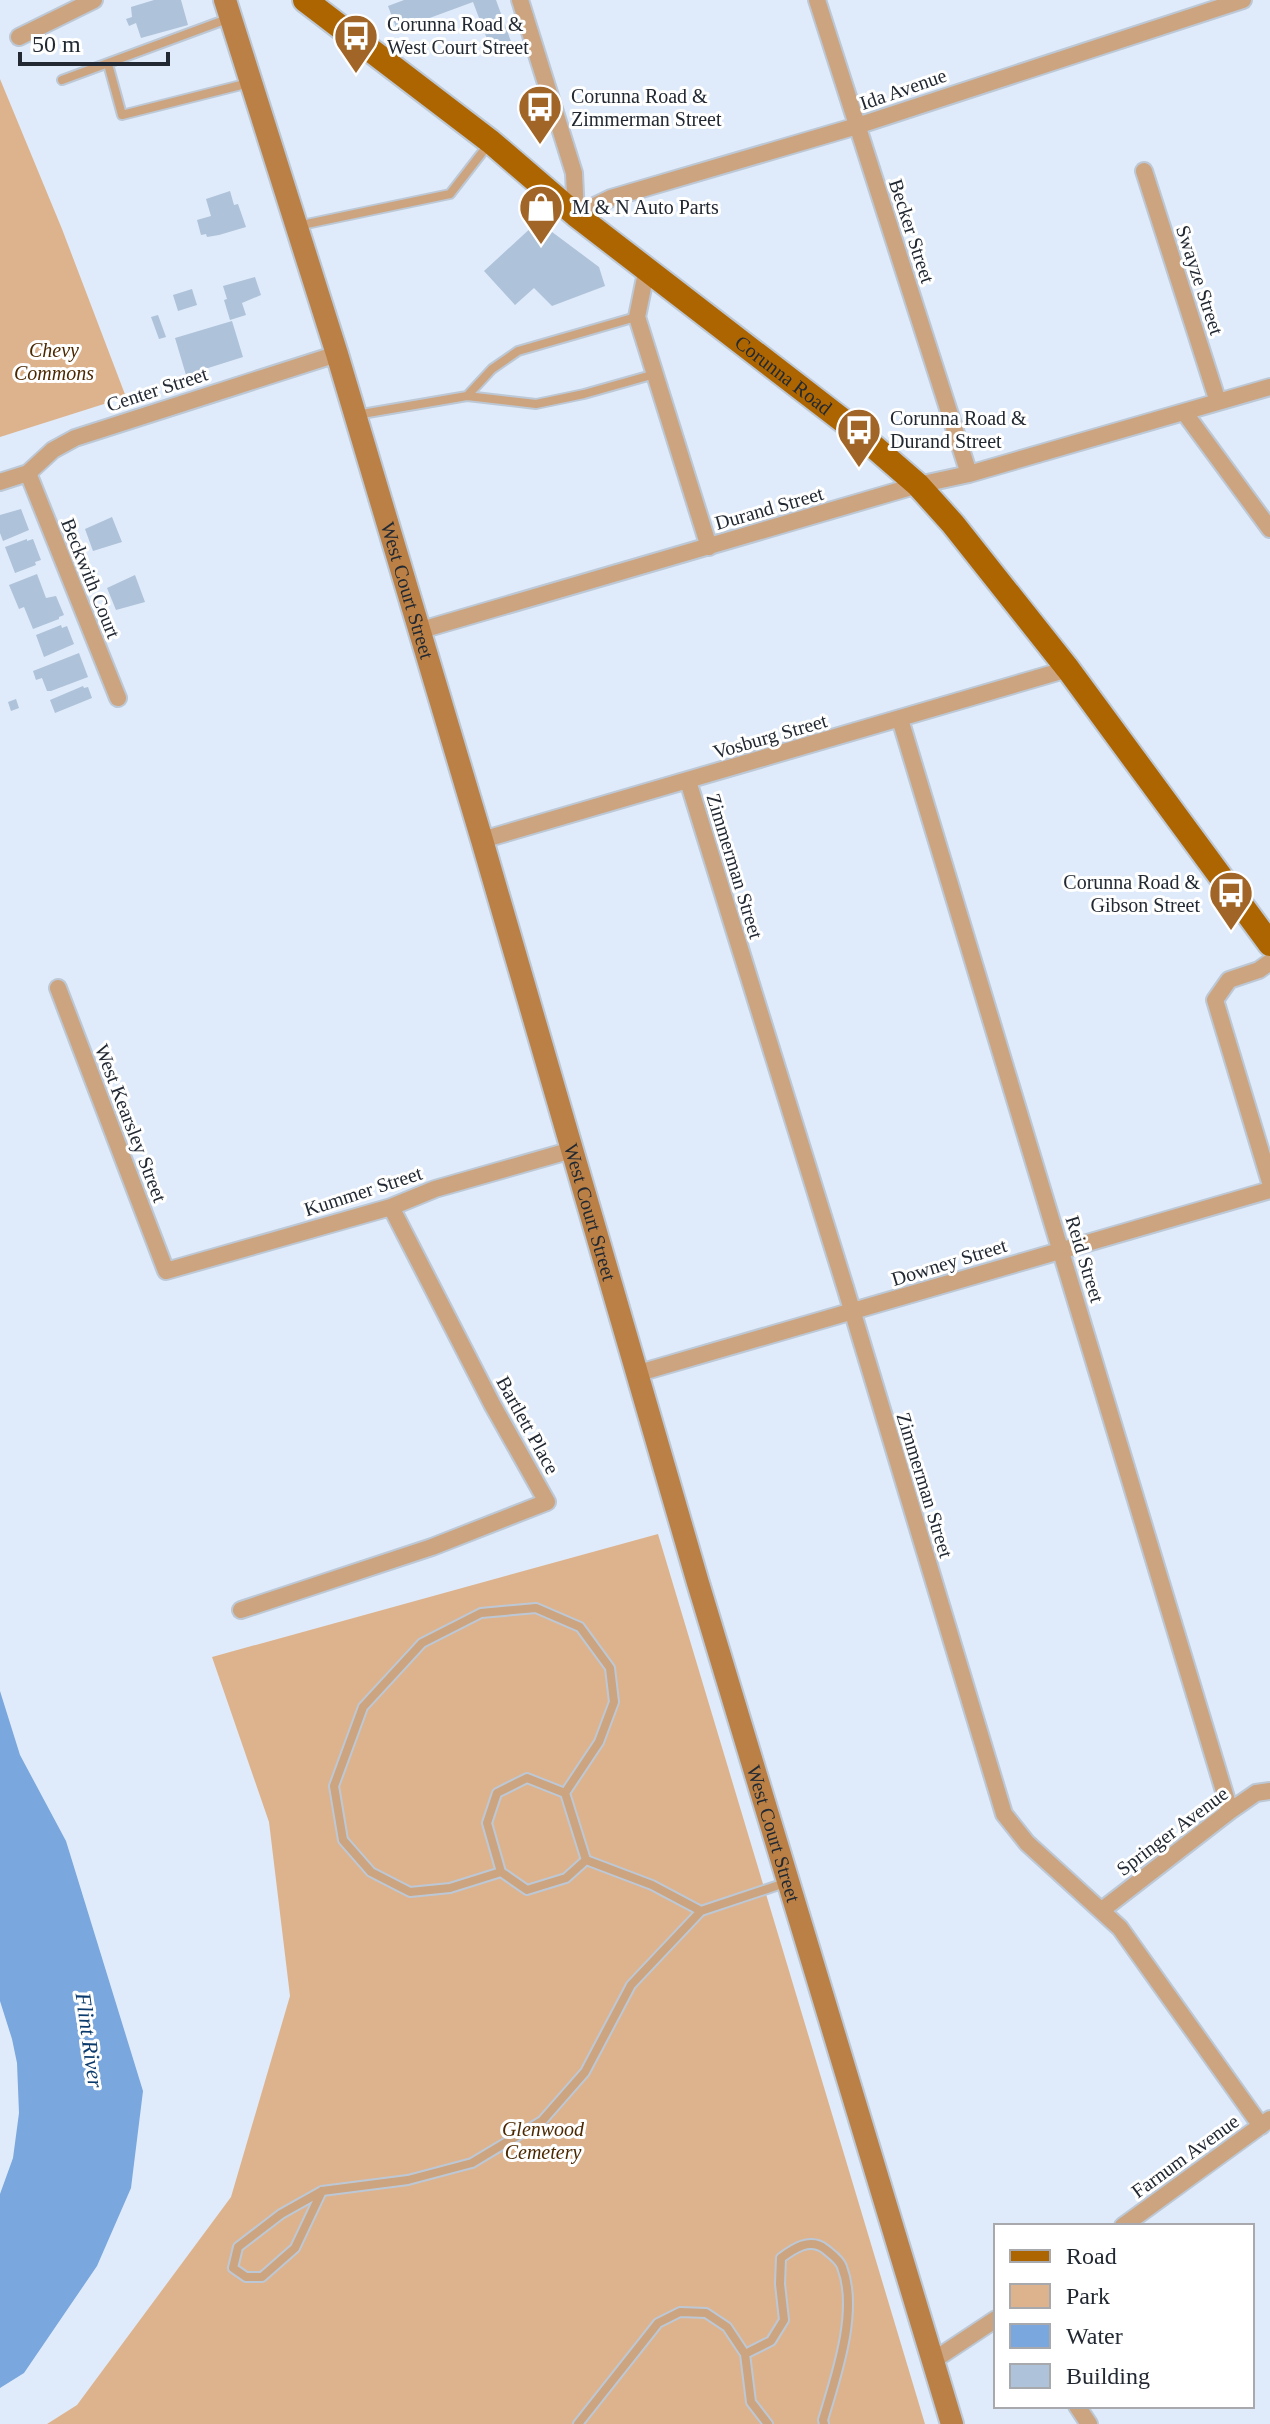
<svg xmlns="http://www.w3.org/2000/svg" width="1270" height="2424" font-family="'Times New Roman',serif">
  <rect width="100%" height="100%" fill="#dfebfa"/>
  <path fill="#ddb38e" d="M0 79 62 229 126 397 0 437Z
    M658 1534 925 2424H47L77 2405 231 2197 290 1996 269 1822 212 1657Z"/>
  <path fill="#7aa7dd" d="M0 1691 20 1755 66 1841 143 2091 131 2188 97 2266 24 2373 0 2388V2194L13 2158 19 2113 17 2063 12 2039 0 2001Z"/>
  <path fill="#aec2d9" d="M154 0H181L188 25 141 38 136 23 129 26 126 19 132 17 131 7Z
    M404 0H496L513 47 493 55 473 2 397 30 388 6Z
    M230 191 234 205 238 204 246 227 219 235 207 237 206 234 201 235 197 220 211 216 206 199Z
    M540 223 599 267 605 286 552 306 534 288 515 305 484 271 534 225Z
    M255 277 261 295 242 303 246 315 230 320 224 300 227 299 223 286Z
    M192 289 197 305 178 311 173 295Z
    M158 315 166 337 159 339 151 317Z
    M232 321 243 357 186 375 175 338Z
    M21 509 29 530 3 541 0 533V515Z
    M112 517 122 542 93 551 85 529Z
    M27 539V541L33 539 41 560 35 562 36 565 15 573 5 547Z
    M37 574 46 598 56 596 64 615 59 617V619L33 629 24 607 19 609 9 585Z
    M135 575 145 602 116 610 107 588Z
    M61 625 62 628 67 626 74 644 44 657 36 635Z
    M79 653 88 677 51 691H47L42 678 36 680 33 671Z
    M83 686 84 688 88 687 92 698 55 713 50 700Z
    M16 699 19 708 11 711 8 702Z"/>
  <g fill="none" stroke-linecap="round" stroke-linejoin="round">
    <g stroke="#bdc8d6" stroke-width="12">
      <path id="lane" d="M108 64 122 115 249 83
        M62 80 230 18
        M297 226 450 194 488 145
        M467 396 492 369 518 351 636 317
        M356 415 467 396 536 404 584 394 655 374
        M586 1860 566 1878 527 1890 501 1872 450 1888 410 1892 371 1872 343 1840 334 1786 363 1707 422 1643 481 1613 536 1608 580 1627 610 1668 614 1702 599 1742 565 1793 586 1860 652 1885 701 1911
        M501 1872 487 1823 497 1793 527 1778 565 1793
        M322 2191 295 2248 262 2277H246L233 2268 238 2247 281 2214 322 2191 408 2180 472 2163 542 2121 585 2072 631 1985 701 1911 785 1883
        M745 2354 771 2341 784 2320 780 2284 781 2258C793 2249 810 2237 825 2249 831 2254 840 2260 842 2267 859 2311 836 2376 823 2420L824 2424
        M578 2424 658 2323 680 2312 706 2313 727 2327 745 2354 751 2402 768 2424"/>
    </g>
    <g stroke="#bdc8d6" stroke-width="20">
      <path id="street" d="M520 0 574 173 576 215 611 198 857 126 1243 0
        M817 0 969 474
        M19 37 94 0
        M1144 171 1218 402
        M647 268 637 317 709 547
        M1184 412 1270 529
        M28 473 118 698
        M0 482 28 473 53 450 75 438 337 354
        M418 631 918 485 969 474 1270 387
        M900 719 1230 1811
        M688 781 846 1290 1004 1814 1027 1843 1120 1928 1261 2126
        M482 840 1068 669
        M1270 962 1259 970 1229 980 1215 1000 1270 1182
        M58 988 166 1271 391 1207 435 1189 572 1150
        M639 1373 1270 1190
        M241 1610 432 1547 547 1502 492 1404 391 1207
        M1102 1910 1230 1811 1256 1793 1270 1791
        M1123 2226 1270 2119
        M934 2360 996 2319
        M1077 2406 1089 2424"/>
    </g>
    <g stroke="#bdc8d6" stroke-width="26">
      <g id="secondary">
        <path id="s1" d="M225 0 337 354 482 840 698 1583 952 2424"/>
      </g>
    </g>
    <g stroke="#bdc8d6" stroke-width="28">
      <g id="primary">
        <path id="s2" d="M305 0 491 142 576 215 850 426 918 485 953 524 1068 669 1270 944"/>
      </g>
    </g>
    <use href="#lane" stroke="#cca47f" stroke-width="8"/>
    <use href="#street" stroke="#cca47f" stroke-width="16"/>
    <use href="#secondary" stroke="#bb8046" stroke-width="22"/>
    <use href="#primary" stroke="#ad6502" stroke-width="24"/>
  </g>
  <defs>
    <g id="bus-pin" transform="scale(2.3)"><path d="M0 17L-7.5 6A9.5 9.5 0 1 1 7.5 6Z" fill="#a16527" stroke="#fff"/><path d="M-5-6H5V4H4V6H2V4H-2V6H-4V4H-5ZM-3.5-4V0h7V-4ZM-3.5 1.2v1.5H-2V1.2ZM2 1.2v1.5H3.5V1.2Z" fill="#fff"/></g>
    <g id="shop-pin" transform="scale(2.3)"><path d="M0 17L-7.5 6A9.5 9.5 0 1 1 7.5 6Z" fill="#a16527" stroke="#fff"/><path d="M-5-2.5h2.3a2.7 3.5 0 0 1 5.4 0H5L5.5 6h-11ZM-1.5-2.5h3a1.5 2.3 0 0 0-3 0Z" fill="#fff"/></g>
  </defs>
  <g fill-rule="evenodd">
    <use href="#bus-pin" x="356" y="36"/>
    <use href="#bus-pin" x="540" y="107"/>
    <use href="#shop-pin" x="541" y="207"/>
    <use href="#bus-pin" x="859" y="430"/>
    <use href="#bus-pin" x="1231" y="893"/>
  </g>
  <g text-anchor="middle" stroke-width="6" stroke-linejoin="round" paint-order="stroke">
    <g font-size="20" fill="#222932" stroke="#fff" text-anchor="start">
      <text x="387" y="31">Corunna Road &amp;<tspan x="387" dy="23">West Court Street</tspan></text>
      <text x="571" y="103">Corunna Road &amp;<tspan x="571" dy="23">Zimmerman Street</tspan></text>
      <text x="572" y="214">M &amp; N Auto Parts</text>
      <text x="890" y="425">Corunna Road &amp;<tspan x="890" dy="23">Durand Street</tspan></text>
      <text x="1200" y="889" text-anchor="end">Corunna Road &amp;<tspan x="1200" dy="23">Gibson Street</tspan></text>
    </g>
    <g font-size="20" fill="#222932" stroke="#fff">
      <text transform="translate(903 89) rotate(-19)" y="7">Ida Avenue</text>
      <text transform="translate(912 231) rotate(72)" y="7">Becker Street</text>
      <text transform="translate(1200 280) rotate(72)" y="7">Swayze Street</text>
      <text dy="7" stroke="none"><textPath href="#s2" startOffset="608">Corunna Road</textPath></text>
      <text transform="translate(157 389) rotate(-18)" y="7">Center Street</text>
      <text transform="translate(769 508) rotate(-16)" y="7">Durand Street</text>
      <text transform="translate(91 578) rotate(68)" y="7">Beckwith Court</text>
      <text dy="7" stroke="none"><textPath href="#s1" startOffset="618">West Court Street</textPath></text>
      <text transform="translate(770 736) rotate(-16)" y="7">Vosburg Street</text>
      <text transform="translate(735 866) rotate(73)" y="7">Zimmerman Street</text>
      <text transform="translate(131 1123) rotate(69)" y="7">West Kearsley Street</text>
      <text transform="translate(363 1191) rotate(-18)" y="7">Kummer Street</text>
      <text dy="7" stroke="none"><textPath href="#s1" startOffset="1266">West Court Street</textPath></text>
      <text transform="translate(1085 1259) rotate(73)" y="7">Reid Street</text>
      <text transform="translate(949 1262) rotate(-17)" y="7">Downey Street</text>
      <text transform="translate(528 1425) rotate(61)" y="7">Bartlett Place</text>
      <text transform="translate(925 1485) rotate(73)" y="7">Zimmerman Street</text>
      <text transform="translate(1172 1831) rotate(-37)" y="7">Springer Avenue</text>
      <text dy="7" stroke="none"><textPath href="#s1" startOffset="1914">West Court Street</textPath></text>
      <text transform="translate(1185 2156) rotate(-36)" y="7">Farnum Avenue</text>
    </g>
    <g font-size="20" font-style="italic" fill="#4b2800" stroke="#fff">
      <text x="54" y="357">Chevy<tspan x="54" dy="23">Commons</tspan></text>
      <text x="543" y="2136">Glenwood<tspan x="543" dy="23">Cemetery</tspan></text>
    </g>
    <g font-size="22" font-style="italic" fill="#0b3b6c" stroke="#fff">
      <text transform="translate(90 2040) rotate(82)" y="8">Flint River</text>
    </g>
  </g>
  <rect x="994" y="2224" width="260" height="184" fill="#ffffff" stroke="#a7a9ad" stroke-width="2"/>
  <rect x="1010" y="2250" width="40" height="12" fill="#ad6502" stroke="#a7a9ad" stroke-width="2"/>
  <text x="1066" y="2264" font-size="24" fill="#222932">Road</text>
  <rect x="1010" y="2284" width="40" height="24" fill="#ddb38e" stroke="#a7a9ad" stroke-width="2"/>
  <text x="1066" y="2304" font-size="24" fill="#222932">Park</text>
  <rect x="1010" y="2324" width="40" height="24" fill="#7aa7dd" stroke="#a7a9ad" stroke-width="2"/>
  <text x="1066" y="2344" font-size="24" fill="#222932">Water</text>
  <rect x="1010" y="2364" width="40" height="24" fill="#aec2d9" stroke="#a7a9ad" stroke-width="2"/>
  <text x="1066" y="2384" font-size="24" fill="#222932">Building</text>
  <path d="M20 52v12h148v-12" fill="none" stroke="#222932" stroke-width="4"/>
  <text x="32" y="52" font-size="24" fill="#222932" stroke="#ffffff" stroke-width="6" paint-order="stroke">50 m</text>
</svg>
